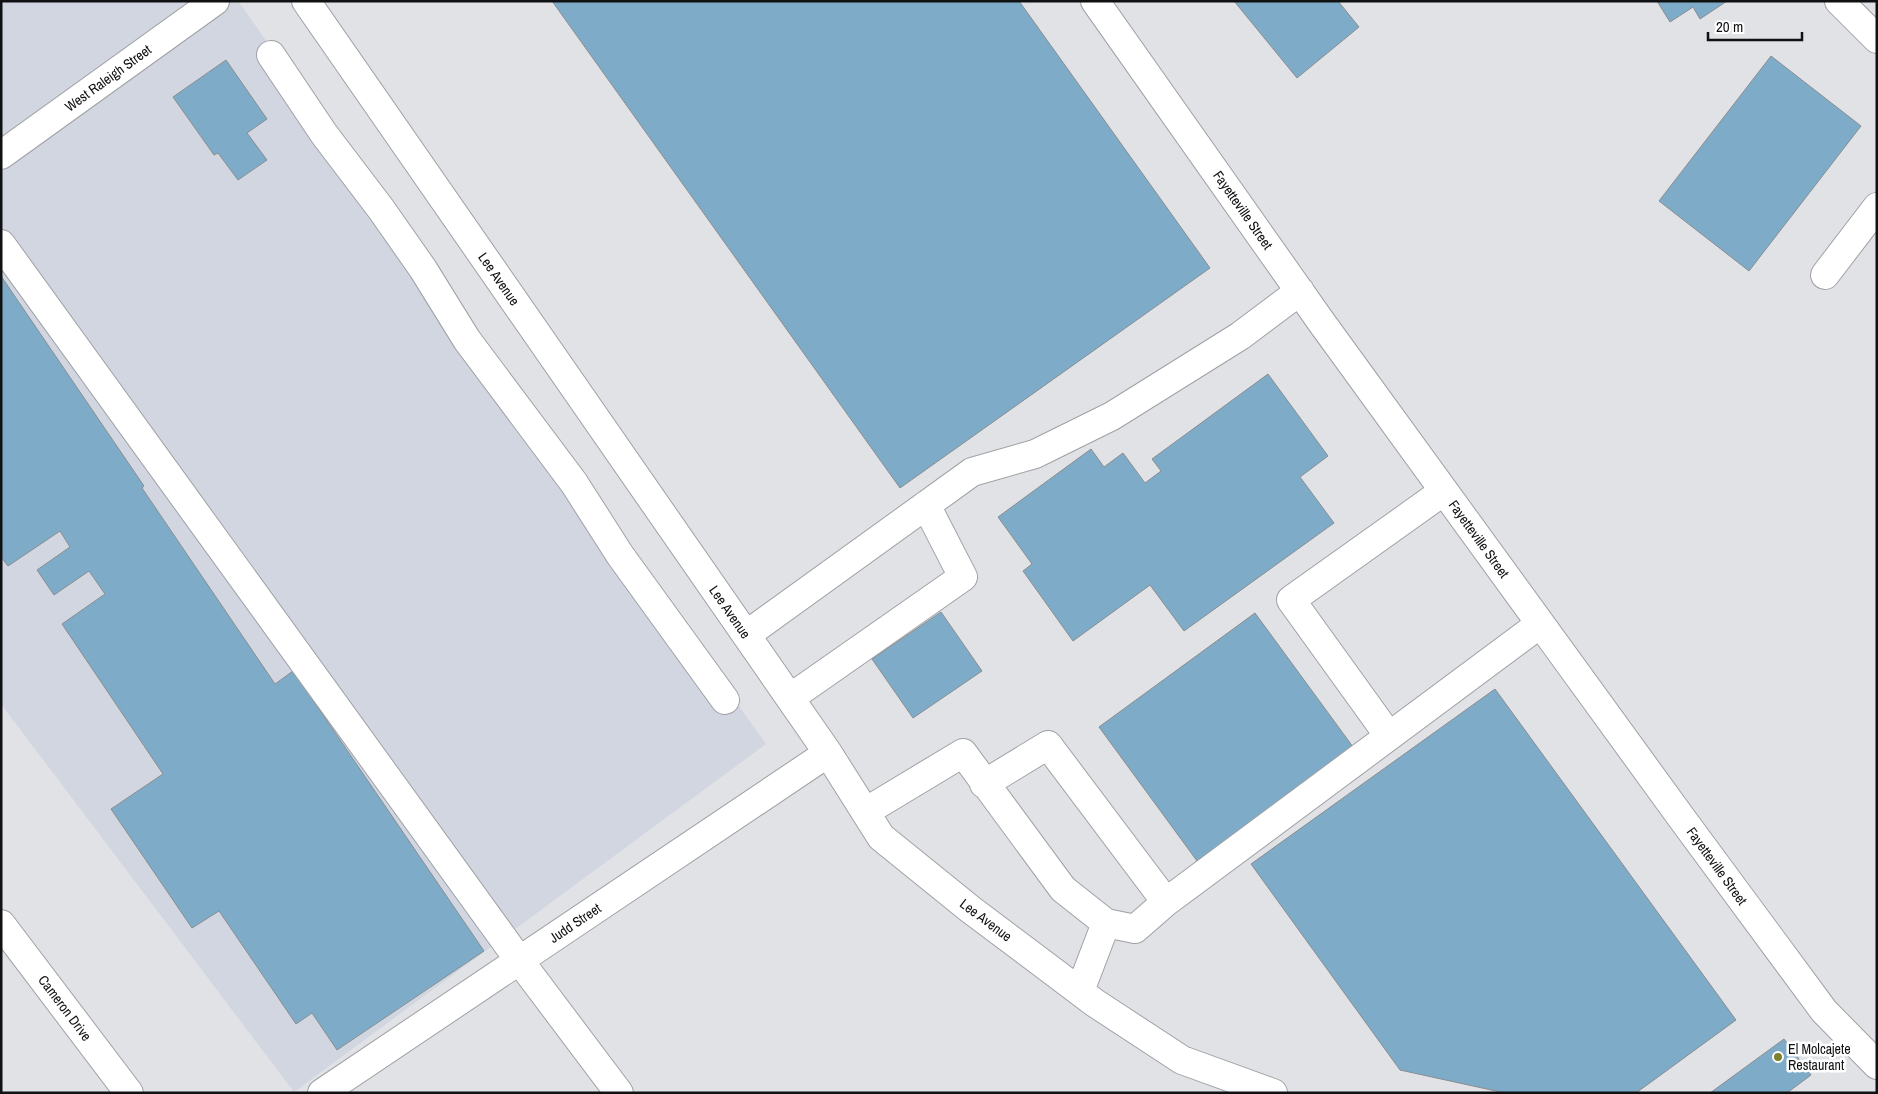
<svg xmlns="http://www.w3.org/2000/svg" width="1878" height="1094" font-family="'Archivo Narrow',sans-serif">
  <rect width="100%" height="100%" fill="#e0e2e6"/>
  <path fill="#d1d6e1" d="M1 1H238L766 744 294 1092 1 704Z"/>
  <path fill="#7eacc8" stroke="#898d90" d="M552 1H1019L1210 268 900 488Z
    M1234 1H1338L1359 27 1297 78Z
    M1657 1H1727L1700 19 1693 7 1670 22Z
    M1771 56 1861 126 1749 271 1659 201Z
    M226 60 267 119 247 133 267 160 238 180 218 153 214 155 173 97Z
    M1 276 144 486 142 488 275 684 293 671 484 951 337 1050 312 1013 296 1024 219 911 192 928 111 809 163 774 62 624 105 594 89 571 54 595 37 570 70 547 60 531 8 566 1 557Z
    M1268 374 1328 456 1300 477 1334 523 1184 631 1150 585 1073 641 1023 571 1032 564 998 517 1091 449 1104 467 1123 453 1145 483 1161 471 1152 459Z
    M941 612 982 671 913 718 872 659Z
    M1255 613 1356 751 1200 865 1099 727Z
    M1495 689 1736 1020 1636 1093H1505L1400 1070 1251 864Z
    M1784 1039 1811 1075 1787 1093H1710Z"/>
  <g fill="none" stroke-linecap="round" stroke-linejoin="round">
    <g stroke="#9fa1a5" stroke-width="30">
      <path id="minor" d="M306 1 828 753 881 837 970 909 1095 1003 1182 1060 1273 1093
        M1095 1 1322 323 1683 820 1824 1011 1877 1065
        M1839 1 1877 39
        M271 55 324 134 381 209 423 269 467 340 574 483 620 555 725 700
        M1 155 215 1
        M1 244 519 960 619 1093
        M1825 275 1877 207
        M746 635 972 472 1035 454 1112 416 1240 336 1300 291
        M790 698 963 577 926 505
        M1389 736 1291 600 1444 491
        M984 784 1048 745 1166 902 1135 929 1106 923
        M865 812 963 753 1063 889 1106 923 1080 991
        M1166 902 1540 624
        M1 924 129 1093
        M322 1093 828 753"/>
    </g>
    <use href="#minor" stroke="#fff" stroke-width="28"/>
  </g>
  <circle fill="#7e812b" stroke="#fff" stroke-width="2" cx="1778" cy="1057" r="5"/>
  <g text-anchor="middle" stroke-width="5" stroke-linejoin="round" paint-order="stroke">
    <g font-size="14" fill="#101113" stroke="#fff">
      <text transform="translate(108 78) rotate(-36)" y="5">West Raleigh Street</text>
      <text transform="translate(1243 210) rotate(55)" y="5">Fayetteville Street</text>
      <text transform="translate(499 279) rotate(55)" y="5">Lee Avenue</text>
      <text transform="translate(1479 539) rotate(54)" y="5">Fayetteville Street</text>
      <text transform="translate(730 612) rotate(55)" y="5">Lee Avenue</text>
      <text transform="translate(1717 866) rotate(54)" y="5">Fayetteville Street</text>
      <text transform="translate(986 920) rotate(37)" y="5">Lee Avenue</text>
      <text transform="translate(575 923) rotate(-34)" y="5">Judd Street</text>
      <text transform="translate(65 1008) rotate(53)" y="5">Cameron Drive</text>
    </g>
    <g font-size="14" fill="#101113" stroke="#fff" text-anchor="start">
      <text x="1788" y="1054">El Molcajete<tspan x="1788" dy="16">Restaurant</tspan></text>
    </g>
  </g>
  <rect width="1878" height="1094" fill="none" stroke="#101113" stroke-width="5"/>
  <path d="M1708 32v8h94v-8" fill="none" stroke="#101113" stroke-width="2.5"/>
  <text x="1716" y="32" font-size="15" fill="#101113" stroke="#ffffff" stroke-width="4" paint-order="stroke">20 m</text>
</svg>
